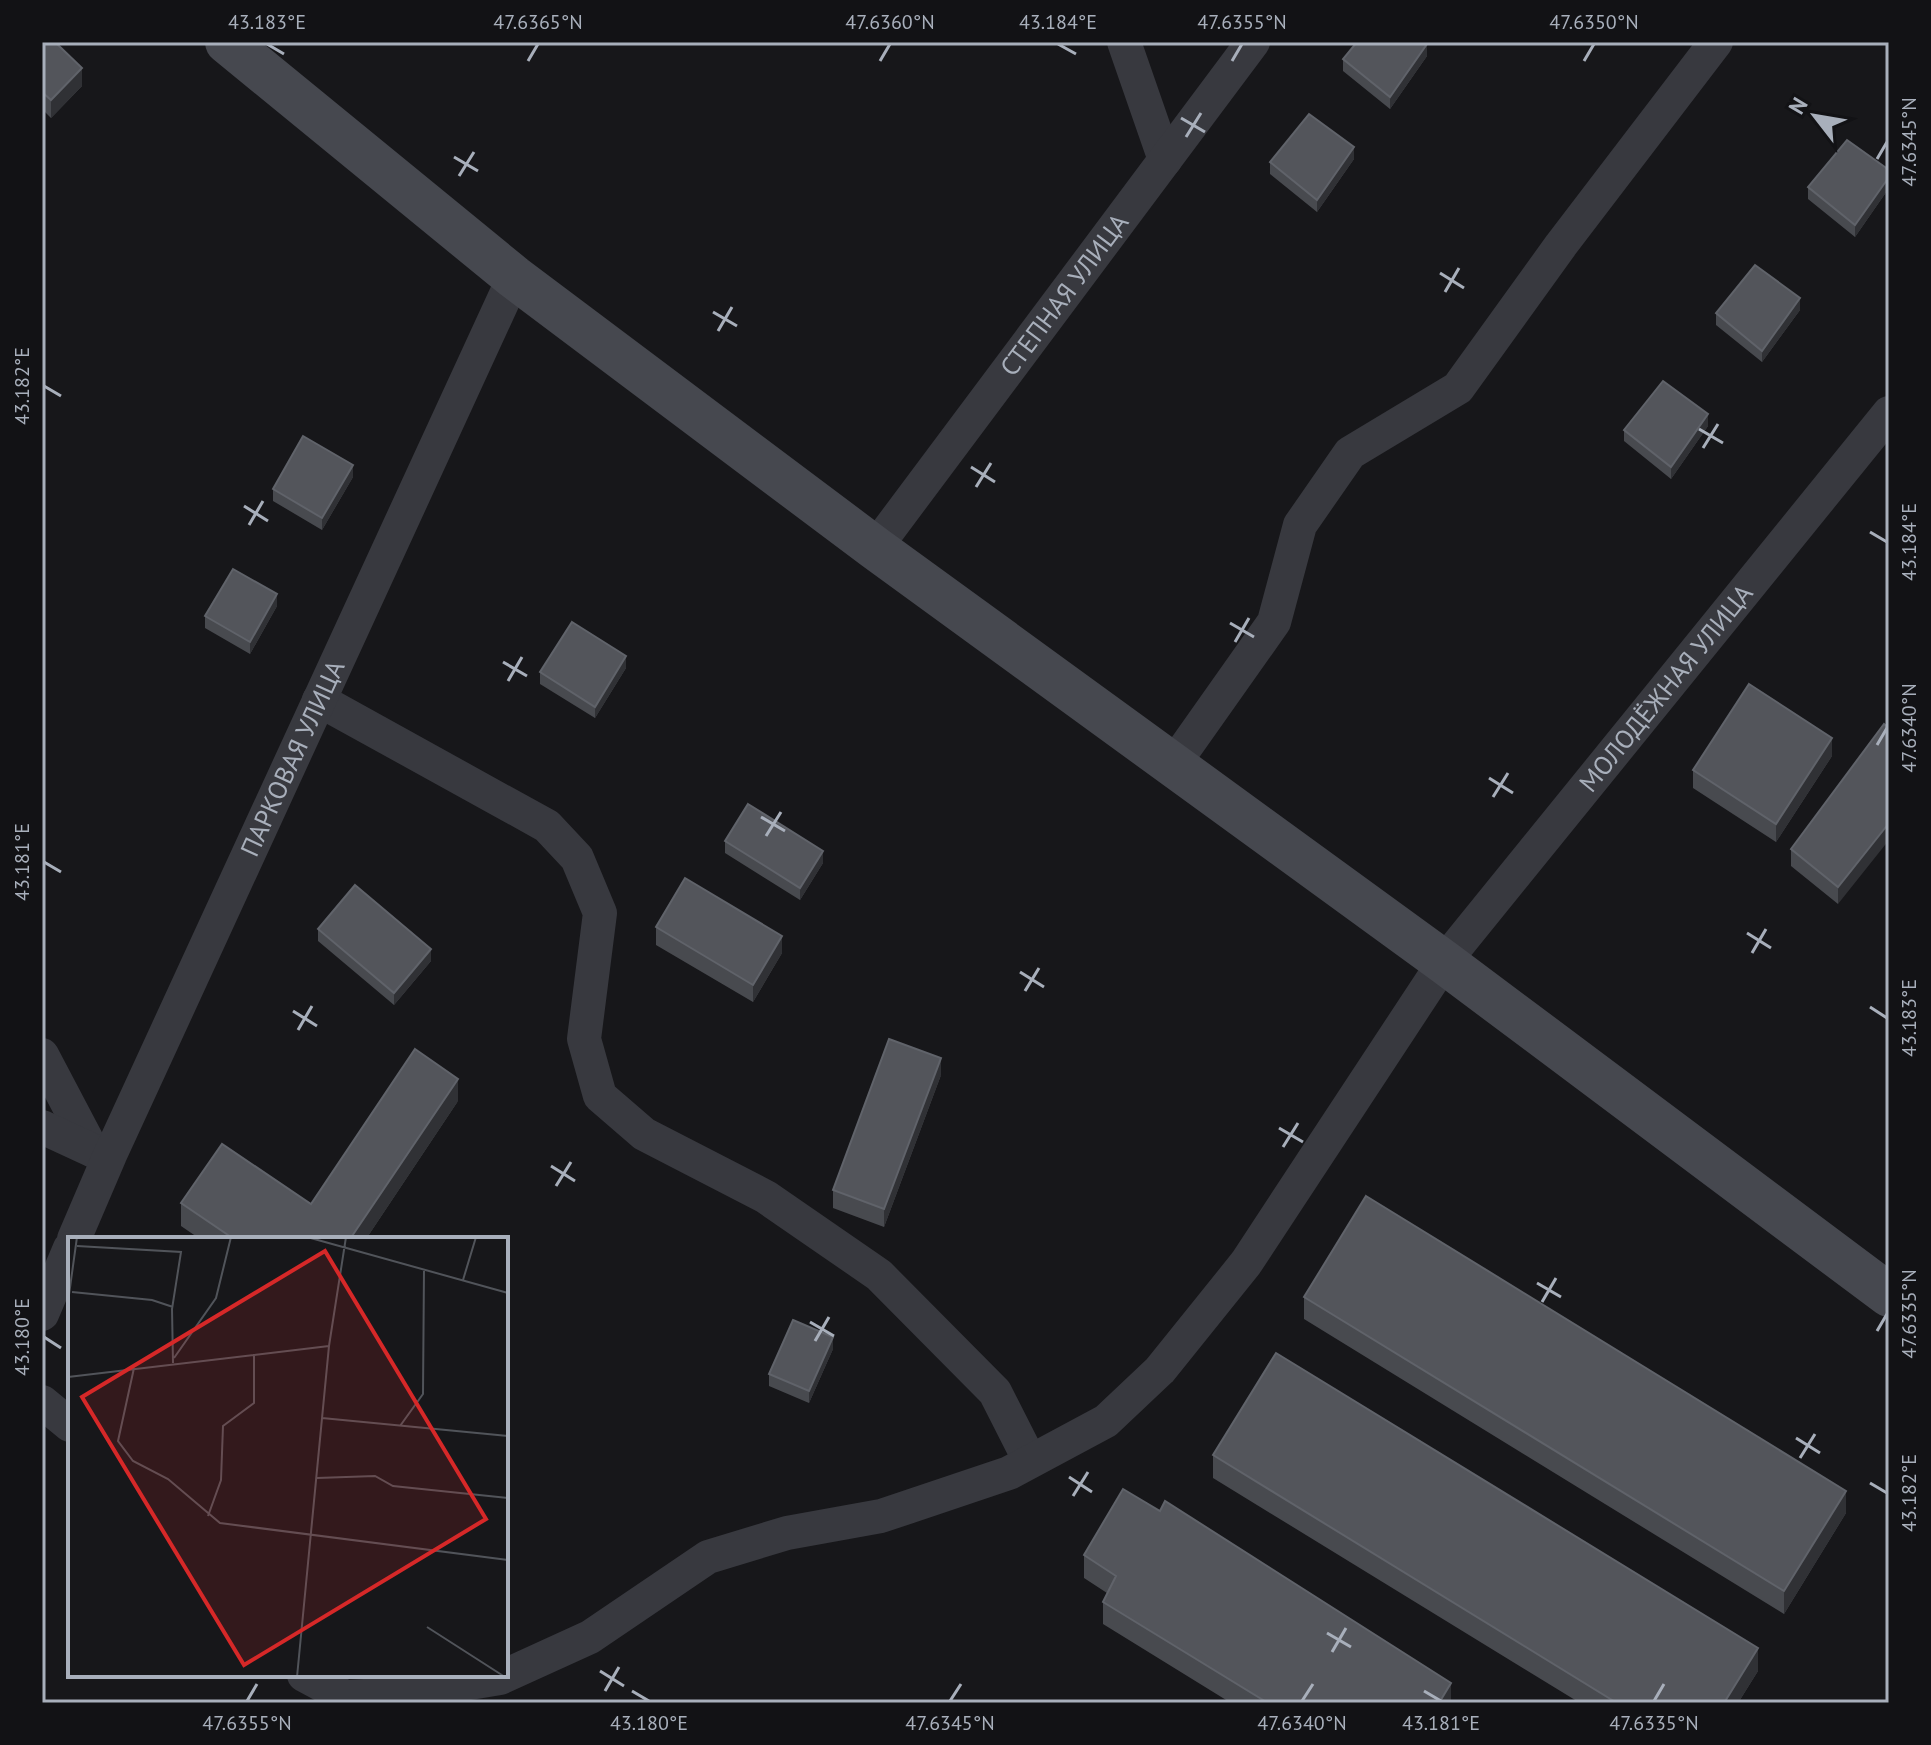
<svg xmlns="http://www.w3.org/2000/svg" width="1931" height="1745" font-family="'PT Sans',sans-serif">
  <rect width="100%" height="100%" fill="#17171a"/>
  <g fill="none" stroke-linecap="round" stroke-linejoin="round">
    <g stroke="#38393f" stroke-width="34">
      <path d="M1124 42 1165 160"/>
      <path id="s1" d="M875 548 1253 42"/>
      <path d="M319 700 547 826 577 858 600 913 584 1039 600 1096 644 1134 766 1197 879 1275 995 1392 1030 1461"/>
      <path d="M1173 765 1274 622 1300 525 1350 453 1458 388 1561 245 1716 42"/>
      <path d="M42 1055 92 1150"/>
      <path d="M42 1127 96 1152"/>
      <path id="s2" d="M74 1239 110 1155 514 277"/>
      <path d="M42 1314 70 1248"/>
      <path d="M42 1402 70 1425"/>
      <path id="s3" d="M304 1675 345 1697 404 1694 500 1678 590 1637 708 1557 787 1533 881 1516 1009 1473 1106 1421 1160 1370 1246 1263 1444 962 1889 413"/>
    </g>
    <path stroke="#46484f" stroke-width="44" d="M227 42 514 277 875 548 1444 962 1889 1295"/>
  </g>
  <path fill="#484a4f" d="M42 43 82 86 51 118 42 109Z
    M1427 56 1390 109 1343 71V59Z
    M1354 159 1317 212 1270 174V162Z
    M1889 170V188L1855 237 1808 199V187Z
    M1800 310 1762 362 1716 325V313Z
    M1708 426 1671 479 1624 441V430Z
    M353 477 322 530 273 501V489Z
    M277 606 250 654 205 628V616Z
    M626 668 595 718 540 684V672Z
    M1884 724 1838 904 1791 866V849Z
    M1832 756 1776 842 1693 788V770Z
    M725 841 823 863 800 900 725 853Z
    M656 927 782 953 753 1002 656 945Z
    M318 929 431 961 394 1005 318 941Z
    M941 1075 884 1227 833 1208V1190Z
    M458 1101 366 1239H200L181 1226V1203L311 1204Z
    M1304 1297 1846 1513 1784 1614 1304 1319Z
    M833 1349 809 1403 769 1386V1374Z
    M1213 1455 1758 1671 1738 1703H1580L1213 1478Z
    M1084 1555 1451 1703H1231L1103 1624V1602L1107 1593 1084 1578Z"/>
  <path fill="#303135" d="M1427 44V56L1390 109V97Z
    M82 68V86L51 118V100Z
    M1354 147V159L1317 212V200Z
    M1889 177V188L1855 237V225Z
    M1800 298V310L1762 362V351Z
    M1708 414V426L1671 479V467Z
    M353 465V477L322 530V518Z
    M277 594V606L250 654V642Z
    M626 656V668L595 718V707Z
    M1832 738V756L1776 842V824Z
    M1889 823V840L1838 904V887Z
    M823 851V863L800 900V888Z
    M782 936V953L753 1002V985Z
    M431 949V961L394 1005V993Z
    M941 1058V1075L884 1227V1209Z
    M458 1079V1101L366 1239H350Z
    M833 1337V1349L809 1403V1391Z
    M1846 1491V1513L1784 1614V1591Z
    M1758 1648V1671L1738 1703H1724Z
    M1451 1683V1703H1439Z"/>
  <path fill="#53555b" stroke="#60636a" stroke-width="2" d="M43 42H55L82 68 51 100 42 92V43Z
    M1357 42H1424L1427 44 1390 97 1343 59Z
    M1309 114 1354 147 1317 200 1270 162Z
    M1847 140 1889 170V177L1855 225 1808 187Z
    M1755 265 1800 298 1762 351 1716 313Z
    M1663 381 1708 414 1671 467 1624 430Z
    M303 436 353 465 322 518 273 489Z
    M233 569 277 594 250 642 205 616Z
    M572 622 626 656 595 707 540 672Z
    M1749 684 1832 738 1776 824 1693 770Z
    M1884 724 1889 729V823L1838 887 1791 849Z
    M748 804 823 851 800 888 725 841Z
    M685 878 782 936 753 985 656 927Z
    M355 885 431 949 394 993 318 929Z
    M889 1039 941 1058 884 1209 833 1190Z
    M415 1049 458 1079 350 1239H234L181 1203 222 1144 311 1204Z
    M1366 1196 1846 1491 1784 1591 1304 1297Z
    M793 1320 833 1337 809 1391 769 1374Z
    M1276 1353 1758 1648 1724 1703H1617L1213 1455Z
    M1123 1489 1160 1511 1165 1501 1451 1683 1439 1703H1268L1103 1602 1116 1576 1084 1555Z"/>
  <path fill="none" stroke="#a8afbb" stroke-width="3" d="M267 44 284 54M1058 44 1076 54M528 61 538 44M880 61 890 44M1232 61 1242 44M1584 61 1594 44M1181 118 1205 132M1186 137 1201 113M454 157 478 171M1877 159 1887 142M459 176 474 152M1440 273 1464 288M1445 292 1459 268M713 312 737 326M718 331 732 307M44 386 61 396M1699 429 1723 443M1703 448 1718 424M971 467 995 482M976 487 991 463M244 506 268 521M249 525 263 501M1870 532 1887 542M1230 623 1254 637M1235 642 1249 618M503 662 527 676M508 681 522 657M1877 745 1887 728M1489 778 1513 793M1493 797 1508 773M761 817 785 831M766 836 781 812M44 862 61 872M1747 933 1771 948M1752 953 1766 929M1020 972 1044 987M1025 991 1039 968M1870 1007 1887 1018M293 1011 317 1026M298 1030 312 1006M1279 1128 1303 1142M1283 1147 1298 1123M551 1166 575 1181M556 1186 571 1162M1537 1283 1561 1297M1542 1302 1556 1278M810 1322 834 1336M1877 1331 1887 1314M44 1337 61 1348M815 1341 829 1317M1796 1438 1820 1453M1800 1458 1815 1434M1069 1477 1092 1492M1870 1483 1887 1493M1073 1496 1088 1472M1327 1633 1351 1647M1332 1652 1346 1628M600 1671 624 1686M605 1691 619 1667M632 1691 649 1701M1424 1691 1441 1701M247 1701 257 1684M950 1701 961 1684M1302 1701 1313 1684M1654 1701 1664 1684"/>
  <g text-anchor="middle" stroke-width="8" stroke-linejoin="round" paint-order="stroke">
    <g font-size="26" fill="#a8afbb" stroke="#121215">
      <text dy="9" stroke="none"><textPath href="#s1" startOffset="316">СТЕПНАЯ УЛИЦА</textPath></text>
      <text dy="9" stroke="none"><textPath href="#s3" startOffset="1792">МОЛОДЁЖНАЯ УЛИЦА</textPath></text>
      <text dy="9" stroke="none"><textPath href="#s2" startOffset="528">ПАРКОВАЯ УЛИЦА</textPath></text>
    </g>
  </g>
  <g transform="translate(68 1237)">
    <rect width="440" height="440" fill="#17171a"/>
    <path fill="none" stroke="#51545a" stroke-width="2" d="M239 0 440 56M9 9 113 15 104 72 105 126M395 43 408 0M4 55 84 63 105 70M0 65 9 0M106 121 148 61 163 0M66 131 50 204 65 224 100 242 152 286 440 323M0 140 261 109M254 181 440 199M332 189 355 157 356 32M249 241 307 239 325 249 440 261M140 279 153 243 155 189 186 166V117M359 390 437 440M229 440 261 109 278 0"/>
    <path fill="#d62828" fill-opacity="0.15" stroke="#d62828" stroke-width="4" d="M257 14 418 282 176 428 14 160Z"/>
    <rect width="440" height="440" fill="none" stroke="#a8afbb" stroke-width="4"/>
  </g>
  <rect width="1931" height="1745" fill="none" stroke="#121215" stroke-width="88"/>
  <g transform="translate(1815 116) rotate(301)" stroke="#121215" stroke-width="6" paint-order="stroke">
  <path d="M0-6L14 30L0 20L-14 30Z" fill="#a8afbb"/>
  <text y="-12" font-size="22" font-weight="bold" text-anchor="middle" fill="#a8afbb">N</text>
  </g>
  <rect x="44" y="44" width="1843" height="1657" fill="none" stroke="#a8afbb" stroke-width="3"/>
  <g font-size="20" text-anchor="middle" fill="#a8afbb">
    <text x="267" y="29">43.183°E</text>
    <text x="538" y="29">47.6365°N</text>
    <text x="890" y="29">47.6360°N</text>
    <text x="1058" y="29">43.184°E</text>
    <text x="1242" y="29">47.6355°N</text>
    <text x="1594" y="29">47.6350°N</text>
    <text transform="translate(1909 142) rotate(-90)" y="7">47.6345°N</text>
    <text transform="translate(22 386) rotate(-90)" y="7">43.182°E</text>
    <text transform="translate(1909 542) rotate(-90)" y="7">43.184°E</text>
    <text transform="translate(1909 728) rotate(-90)" y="7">47.6340°N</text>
    <text transform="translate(22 862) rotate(-90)" y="7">43.181°E</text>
    <text transform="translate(1909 1018) rotate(-90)" y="7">43.183°E</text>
    <text transform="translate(1909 1314) rotate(-90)" y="7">47.6335°N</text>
    <text transform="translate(22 1337) rotate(-90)" y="7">43.180°E</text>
    <text transform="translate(1909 1493) rotate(-90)" y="7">43.182°E</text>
    <text x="247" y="1730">47.6355°N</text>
    <text x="649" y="1730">43.180°E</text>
    <text x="950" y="1730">47.6345°N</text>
    <text x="1302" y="1730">47.6340°N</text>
    <text x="1441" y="1730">43.181°E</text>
    <text x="1654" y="1730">47.6335°N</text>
  </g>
</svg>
